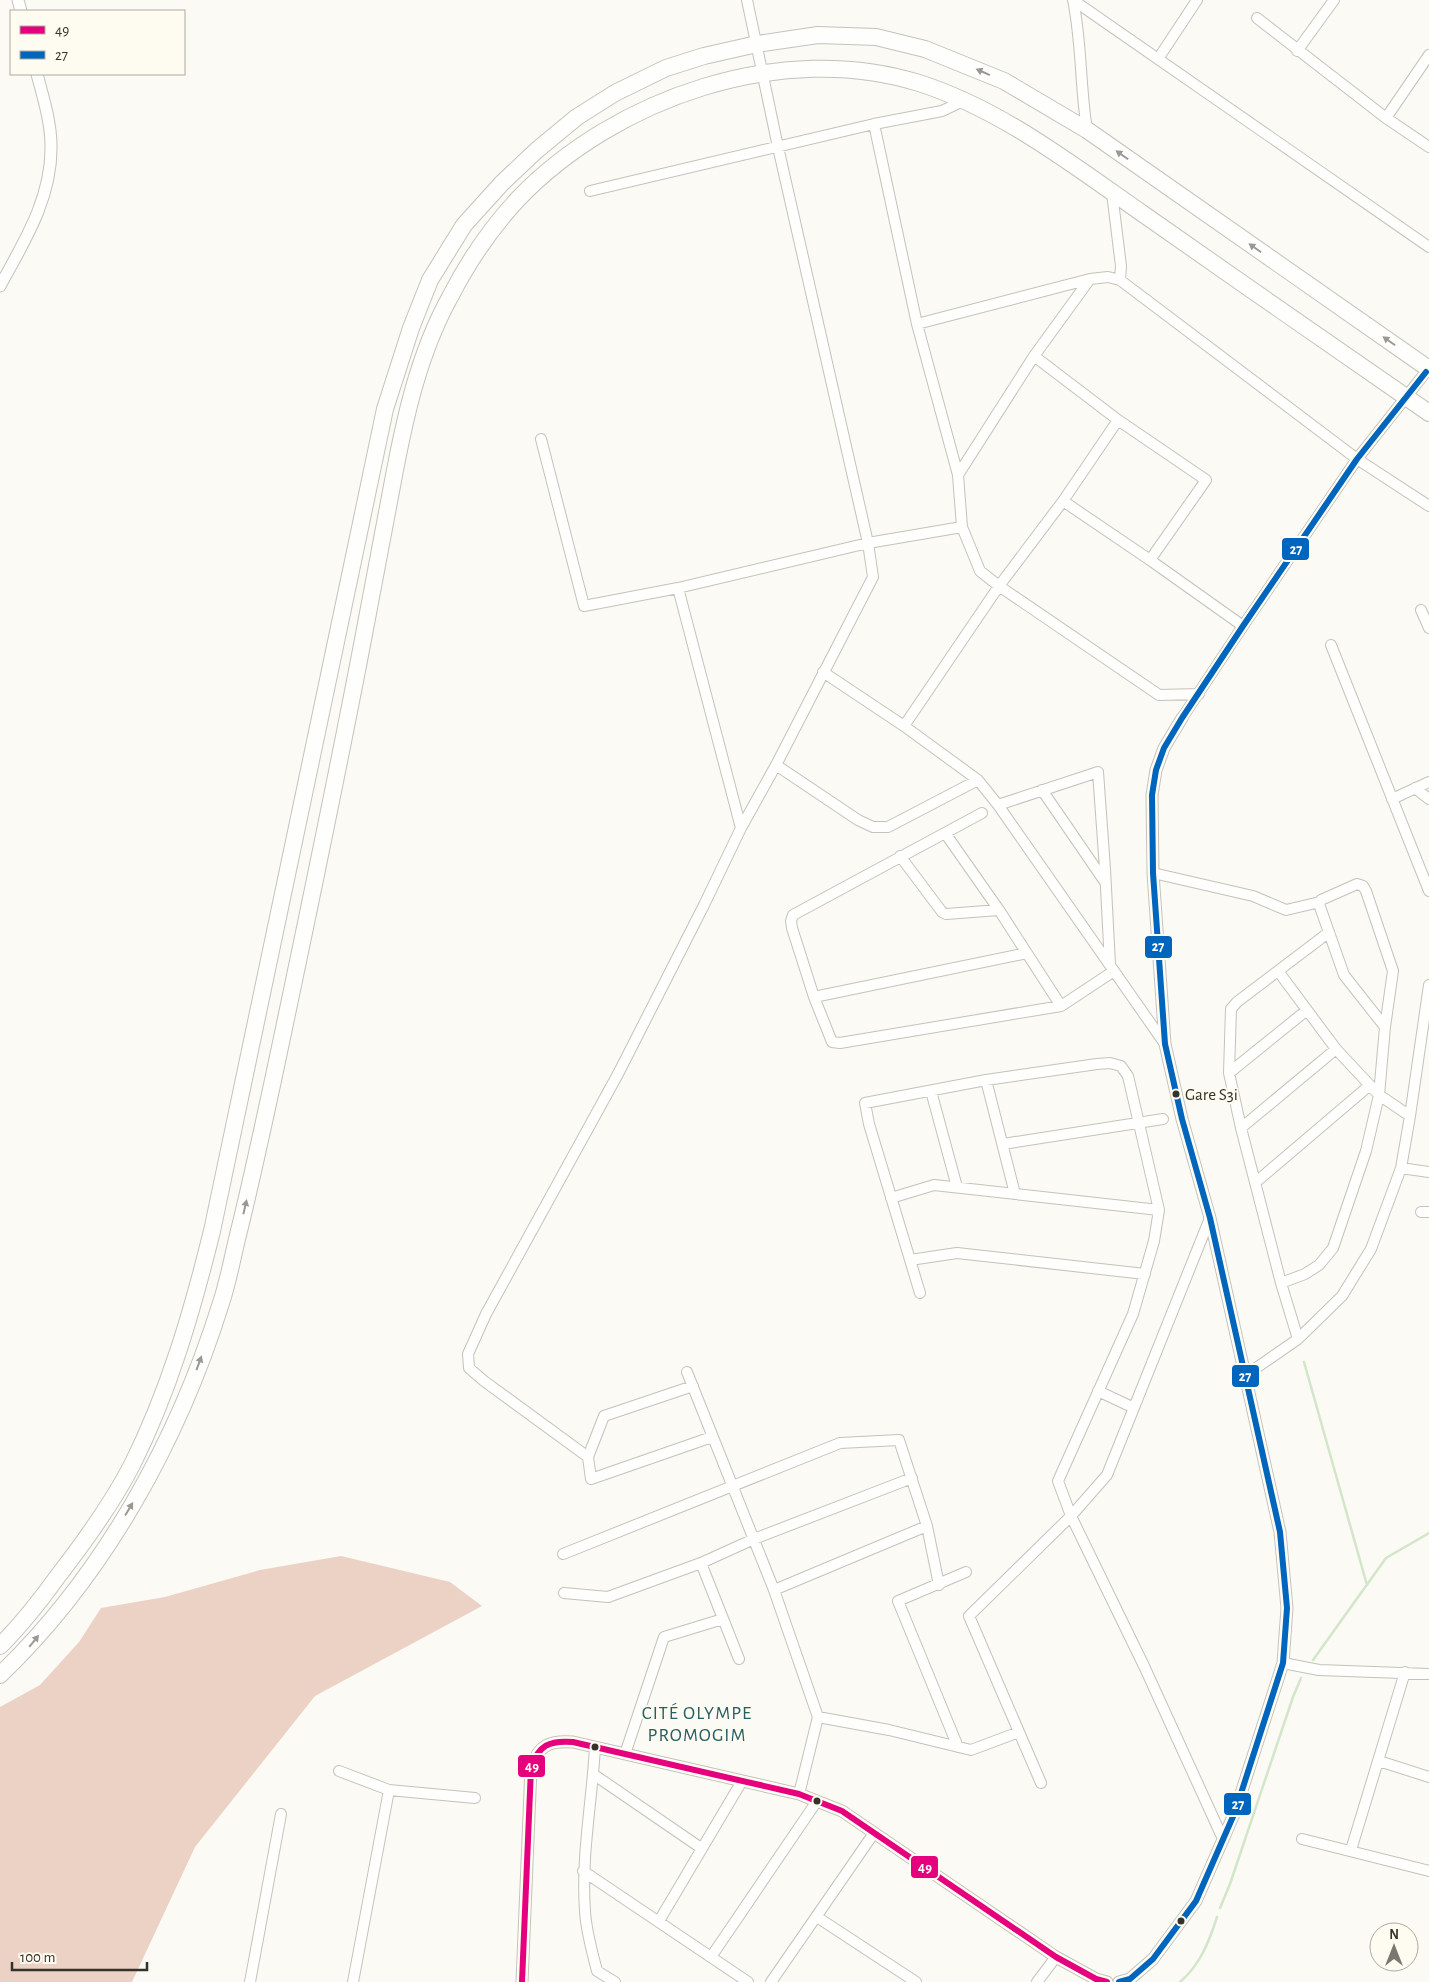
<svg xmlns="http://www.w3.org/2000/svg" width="1429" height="1982" font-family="'Alegreya Sans',sans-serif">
  <rect width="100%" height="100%" fill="#fbfaf4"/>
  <path fill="#ebd2c5" d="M341 1556 450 1582 482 1606 315 1696 195 1847 132 1982H0V1707L40 1685 79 1642 101 1608 165 1597 260 1570Z"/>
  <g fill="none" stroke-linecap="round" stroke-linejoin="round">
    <path stroke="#d3e6cb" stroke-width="2.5" d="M1304 1362 1367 1585
      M1313 1660 1386 1558 1429 1533
      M1220 1908 1230 1884 1293 1697 1301 1678
      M1180 1982C1200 1965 1209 1942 1217 1917"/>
    <g stroke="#c4c2bb" stroke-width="12">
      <path id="minor" d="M1073 0 1429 247
        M1073 0C1082 43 1080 87 1087 130
        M1257 18 1386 118 1429 147
        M1297 51 1334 0
        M1158 59 1197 0
        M1386 118 1429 55
        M874 124 917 324 958 475
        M590 191 874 124 942 111 965 100
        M1112 193 1121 266 1120 280
        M1090 279 1034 356 958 475 962 527 980 571 999 586 1159 695 1199 694
        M917 324 1090 279 1108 277 1120 280 1357 459 1429 506
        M1034 356 1118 420 1206 480 1150 560 1063 501
        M541 439 584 606 678 588 868 543 962 527
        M1150 560 1243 626
        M678 588 741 828
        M1421 610 1429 628
        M1331 645 1429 891
        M823 672 904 726 978 780 998 805 1165 1044
        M1182 718 1243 626 1357 459 1429 368
        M904 726 999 586 1063 501 1118 420
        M776 765 858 820 873 827H888L978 780
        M1415 788 1429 799
        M1042 790 1105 882
        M1392 799 1429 782
        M998 805 1098 772 1105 869 1110 964
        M982 813 793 915 791 921 792 928 814 997 832 1042 840 1043 1061 1006 1114 971
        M945 833 999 910 1061 1006
        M900 856 942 912 946 914 999 910
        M1153 873 1253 896 1286 910 1320 902
        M1278 971 1336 1049 1379 1095 1410 1116
        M814 997 1027 953
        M1229 1073 1307 1010
        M986 1080 1015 1194
        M931 1091 957 1187
        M1241 1128 1336 1049
        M1003 1144 1163 1119
        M1401 1168 1429 1172
        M1256 1182 1370 1085
        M891 1198 934 1185 1159 1210
        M1421 1212H1429
        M910 1260 957 1253 1145 1274
        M1281 1283 1305 1274 1319 1265 1333 1248 1366 1151 1379 1095 1385 1027 1344 975 1319 904 1321 900 1357 884 1363 886 1366 891 1393 971 1385 1027
        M920 1293 869 1124 865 1103 986 1080 1097 1064 1110 1063 1121 1066 1128 1076 1159 1210 1154 1241 1133 1314 1058 1481 1071 1516 1144 1666 1223 1839
        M1298 1339 1281 1283 1241 1128 1229 1073 1231 1009 1237 1002 1328 933
        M687 1372 774 1590 818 1717 799 1794
        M1246 1375 1298 1339 1342 1296 1371 1249 1401 1168 1410 1116 1429 985
        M693 1386 604 1416 588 1457 591 1479 712 1437
        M1098 1391 1132 1407
        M588 1457 484 1381 469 1368 468 1354 486 1314 618 1074 704 905 741 828 776 765 873 577 868 543 778 147 747 0
        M563 1554 840 1443 899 1440 927 1526 939 1585
        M701 1563 739 1659
        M774 1590 927 1526
        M564 1593 608 1597 701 1563 754 1539 912 1478
        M1283 1663 1319 1670 1429 1674
        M818 1717 889 1730 971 1750 1019 1732
        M595 1747C592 1802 581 1856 585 1911 586 1931 592 1951 597 1971L615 1982
        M958 1747 898 1601 966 1572
        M625 1754 664 1637 723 1619
        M1379 1761 1429 1777
        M339 1771 389 1790 475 1798
        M593 1774 701 1848
        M1041 1783 969 1616 1071 1516 1107 1475 1210 1218
        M1302 1839 1429 1871
        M1351 1850 1405 1672
        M583 1871 748 1982
        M817 1917 916 1982
        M659 1921 742 1781
        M711 1957 817 1801
        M250 1982 281 1814
        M353 1982 389 1790
        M771 1982 874 1833
        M1037 1982 1056 1957"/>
    </g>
    <g stroke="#c4c2bb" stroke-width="13">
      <path id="tertiary" d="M18 0 21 11
        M0 286C24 242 52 198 51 146 51 122 43 97 37 74
        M522 1982 531 1768C538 1745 550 1740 573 1742L799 1794 842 1811 1056 1957 1096 1979 1107 1982
        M1119 1982 1130 1979 1153 1959 1196 1901 1235 1812 1283 1663 1287 1608 1280 1532 1210 1218 1182 1119 1165 1044 1153 873 1152 795 1156 770 1164 748 1182 718"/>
    </g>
    <g stroke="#c4c2bb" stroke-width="18">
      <path id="trunk" d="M0 1646C22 1624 40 1601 58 1576 85 1541 112 1504 132 1465 169 1391 192 1312 212 1231L385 409 411 328 430 280 464 225 502 183 537 150 577 117 615 93 666 68 704 56 757 44 818 35 876 37 925 49 1004 81 1087 130 1429 369
        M0 1675C104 1575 178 1441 221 1303 228 1282 232 1260 237 1239 251 1183 263 1127 275 1071 306 924 337 777 365 629 374 581 383 533 392 486 404 421 418 355 450 297 468 262 491 228 518 199 615 98 782 40 919 83 1003 110 1074 166 1146 216 1240 282 1335 348 1429 413"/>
    </g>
    <use href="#minor" stroke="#fefefd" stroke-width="10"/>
    <use href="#tertiary" stroke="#fefefd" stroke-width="11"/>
    <use href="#trunk" stroke="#fefefd" stroke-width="16"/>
    <g stroke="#fefbf1" stroke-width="10">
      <path id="bus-1" d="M522 1982 531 1768C538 1745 550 1740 573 1742L799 1794 842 1811 1056 1957 1096 1979 1107 1982"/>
    </g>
    <g stroke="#fefbf1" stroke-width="10">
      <path id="bus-2" d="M1119 1982 1130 1979 1153 1959 1196 1901 1235 1812 1283 1663 1287 1608 1280 1532 1210 1218 1182 1119 1165 1044 1153 873 1152 795 1156 770 1164 748 1182 718 1243 626 1357 459 1426 372"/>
    </g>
    <use href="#bus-1" stroke="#e5007d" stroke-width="6"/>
    <use href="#bus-2" stroke="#0065bd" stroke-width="6"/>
  </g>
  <defs><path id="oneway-solid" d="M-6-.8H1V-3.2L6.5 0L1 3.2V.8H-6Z" transform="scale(1.25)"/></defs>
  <g fill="#9a9893">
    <use href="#oneway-solid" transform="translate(983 72) rotate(-156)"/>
    <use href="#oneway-solid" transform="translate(1122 155) rotate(-145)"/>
    <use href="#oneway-solid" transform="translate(1255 248) rotate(-145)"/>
    <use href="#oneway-solid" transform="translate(1389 341) rotate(-145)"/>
    <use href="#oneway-solid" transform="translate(245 1207) rotate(-77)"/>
    <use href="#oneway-solid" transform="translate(199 1363) rotate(-70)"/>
    <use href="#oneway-solid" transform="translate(129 1509) rotate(-59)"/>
    <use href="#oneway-solid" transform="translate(34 1641) rotate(-51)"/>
  </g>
  <g fill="#353229" stroke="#fefbf1" stroke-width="2">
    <circle cx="1176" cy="1094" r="4.5"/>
    <circle cx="595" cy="1747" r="4.5"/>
    <circle cx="817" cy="1801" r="4.5"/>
    <circle cx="1181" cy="1921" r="4.5"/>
  </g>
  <g text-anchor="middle" stroke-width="4" stroke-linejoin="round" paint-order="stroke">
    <g font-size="17" fill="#353229" stroke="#fefbf1" text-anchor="start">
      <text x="1185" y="1100">Gare S3i</text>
    </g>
    <g font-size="19" letter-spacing="1" fill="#275e68" stroke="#fefbf1">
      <text x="697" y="1719">CITÉ OLYMPE<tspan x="697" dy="22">PROMOGIM</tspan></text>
    </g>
  </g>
  <g stroke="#fefbf1" stroke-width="2">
    <rect x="1281" y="537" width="29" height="24" rx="5" fill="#0065bd"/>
    <rect x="1144" y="935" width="29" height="24" rx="5" fill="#0065bd"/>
    <rect x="1231" y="1364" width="29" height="24" rx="5" fill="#0065bd"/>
    <rect x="517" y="1754" width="29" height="24" rx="5" fill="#e5007d"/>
    <rect x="1223" y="1792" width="29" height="24" rx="5" fill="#0065bd"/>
    <rect x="910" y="1855" width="29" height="24" rx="5" fill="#e5007d"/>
  </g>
  <g font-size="14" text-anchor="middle" font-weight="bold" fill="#fff">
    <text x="1296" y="554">27</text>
    <text x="1158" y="951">27</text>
    <text x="1245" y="1381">27</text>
    <text x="532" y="1771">49</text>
    <text x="1238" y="1809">27</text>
    <text x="925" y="1872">49</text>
  </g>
  <rect x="10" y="10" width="175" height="65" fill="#fefbf1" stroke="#aeaba1"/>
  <rect x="20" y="26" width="25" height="8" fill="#e5007d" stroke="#aeaba1"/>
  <text x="55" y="35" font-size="15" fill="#353229">49</text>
  <rect x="20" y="51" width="25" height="8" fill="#0065bd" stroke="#aeaba1"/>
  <text x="55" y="60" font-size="15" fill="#353229">27</text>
  <g transform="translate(1394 1947)"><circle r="24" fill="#fefbf1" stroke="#aeaba1"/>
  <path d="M0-4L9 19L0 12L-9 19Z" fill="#7a7870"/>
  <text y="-8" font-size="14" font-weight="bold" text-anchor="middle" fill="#353229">N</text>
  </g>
  <path d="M12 1962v8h135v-8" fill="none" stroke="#353229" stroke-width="2.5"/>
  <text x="20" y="1962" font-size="15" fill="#353229" stroke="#fefbf1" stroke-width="4" paint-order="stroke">100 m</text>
</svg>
